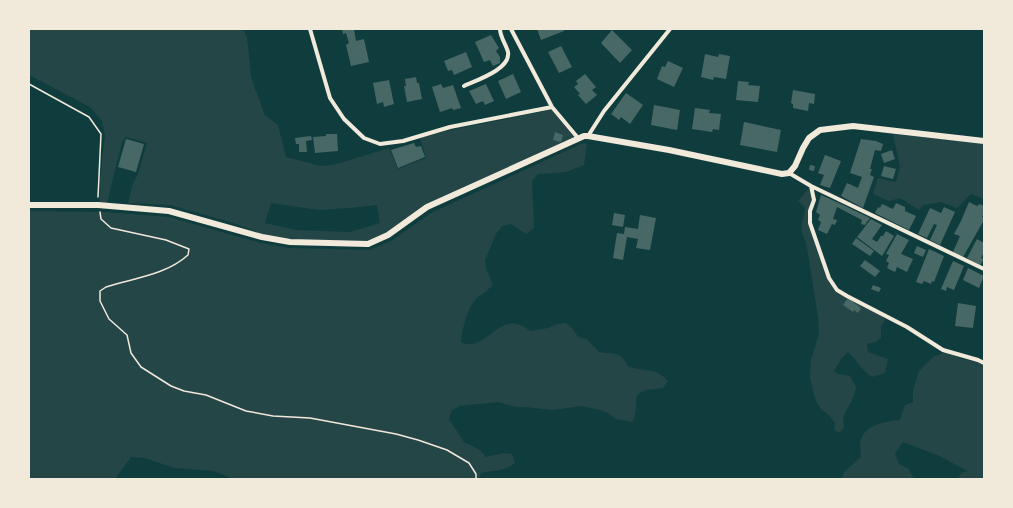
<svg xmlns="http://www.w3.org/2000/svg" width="1013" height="508" font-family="Cabin,sans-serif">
  <rect width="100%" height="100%" fill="#0f3d3e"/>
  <path fill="#244646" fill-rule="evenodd" d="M29 29H243L247 37 251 76 255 89 260 101 264 114 278 125 286 157 321 166 337 164 389 148 398 169 426 158 420 138 450 130 541 112 551 109 575 138 451 194 387 234 367 242H312L262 236 255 231 230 222 170 205 128 203 132 186 138 174 147 143 126 137 122 142 107 203 100 204V179L105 135 102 121 90 107 29 75ZM271 203 319 210 350 208 377 205 380 223 350 232 296 230 265 223Z
    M893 134 984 143V199L971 194 957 208 941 202 923 205 919 210 900 198 889 201 873 194 878 178 896 182 900 167Z
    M587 143 584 165 566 172 538 174 532 181 534 228 526 234 511 224 502 226 496 234 485 260 486 269 493 285C487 291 484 293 478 297 468 305 462 330 461 342 463 343 467 345 470 344 492 343 502 309 530 331L548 328 557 324 566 323 573 329 578 337 587 339 599 352C614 355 620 350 628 366 644 373 654 366 668 381L663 388 645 390 637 395C635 406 638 411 632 422L616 419 608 413 600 410 582 406 553 410 525 407H516L498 402 460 406 452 410 449 419 464 442 480 450 486 457 504 453 512 454 515 463C503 472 495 470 481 473L479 479H234L213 471 174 468 145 458 131 457 115 479H29V211L105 212 168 217 261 243 289 248 369 250 391 241 431 213 581 144Z
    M809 188 812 200 809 223 836 291 882 315 885 320 881 327V338L875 342 867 344 868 352 888 359 885 373 872 377C862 371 857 360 848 352L841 359 834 371 838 374 850 376 856 387C855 391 854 396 852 400 846 413 842 411 844 428L839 433 834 429 835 424 830 416 822 410 817 403 814 395 810 377 811 360 819 334 818 316 806 242C797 224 804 225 805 207L798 201Z
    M946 352 962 359 978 362 984 365V479H958L961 473 968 471 937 455 903 442 895 453 899 464 909 469 914 479H842L844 472 861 457C860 450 859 441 863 435 870 424 888 421 900 420L905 405 913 402V391L919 371 933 357Z"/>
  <path fill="#486865" d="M342 29H354L356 41 364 39 369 62 351 66 346 45 349 43 346 33 343 34Z
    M537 29H564V31L541 40Z
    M612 30 632 50 620 63 601 43Z
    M491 35 499 48 496 51 500 57V63L493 66 490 60 484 62 475 42Z
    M561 46 572 67 559 73 548 52Z
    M466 52 472 67 454 75 452 70 448 71 444 61Z
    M705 54 718 57 719 54 730 56 726 79 714 77 713 80 701 77Z
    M668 61 683 68 674 87 657 79 662 66 665 67Z
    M513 74 521 92 506 99 498 81Z
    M585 74 596 87 592 90 597 95 586 104 578 95 580 94 574 87 578 84 576 81Z
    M416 77 417 83H419L422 99 407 102 404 86H406L405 79Z
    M389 80 394 104 384 107 383 102 377 104 373 83Z
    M738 81 749 82 748 85 760 86 758 102 736 100Z
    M441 84 443 88 453 85 461 108 453 110 452 108 440 112 432 87Z
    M486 84 494 101 485 105 483 101 476 104 469 91Z
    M793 90 815 94 814 104 809 103 808 111 793 108V104L791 103Z
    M626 93 643 105 630 124 621 117 619 120 611 114Z
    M654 105 680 110 677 130 651 125Z
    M695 108 710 110 709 113 721 114 719 130 713 129 712 132 692 129Z
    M744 122 781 130 777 152 740 145Z
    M555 132 563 135 561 142 553 140Z
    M326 134H337L338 151 315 153 313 137 326 136Z
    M311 136 312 140 306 141 307 152H299V144H296L295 138Z
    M126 139 144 144 136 172 118 167Z
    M861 139 876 141 883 144 881 151 875 150 870 169H872L870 175 874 177 863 208 841 196 847 183 858 188 862 177 850 173Z
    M414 143 416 147 421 146 425 157 398 168 391 150Z
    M892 150 895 159 884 163 881 154Z
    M825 155 841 161 830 188 820 185 824 175 818 173Z
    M810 165 815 166 814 171 809 170Z
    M884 166 896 169 893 179 881 176Z
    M821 195 841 204 870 218 865 225 861 224 862 220 837 207 833 219 837 220 835 225 832 224 827 234 818 230 821 222 818 220 820 215 816 212Z
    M969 202 977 206 980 204 984 206V214L982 217 984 218V220L963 257 953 252 960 236 954 234 961 221Z
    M896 203 905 207V211L916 216 909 230 875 213 878 207 880 208 882 204 893 209Z
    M944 207 955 212 940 245 930 240 937 225 934 224 927 238 918 234 930 208 941 213Z
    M614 213 625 215 623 227 612 225Z
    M640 215 656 218 650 250 636 248 638 239 627 237 623 260 613 258 617 233 624 234 625 227 638 229Z
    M871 219 882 225 872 239 877 242 881 236H883L886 231 894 236 882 256 857 237Z
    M897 234 909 240 901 254 913 259 907 272 897 267 895 272 887 268 889 263 886 261 889 255 886 254Z
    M856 238 874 251 870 256 852 244Z
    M977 239 984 243V252L981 258 984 259 980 265 967 258Z
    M917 246 926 250 923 257 914 253Z
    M929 249 944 256 934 282 932 281 931 284 924 281 922 284 916 282Z
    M865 260 880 271 875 277 860 266Z
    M953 261 964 266 954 290 947 287 946 291 941 289Z
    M968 268 984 276 979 288 963 280Z
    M873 285 881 288 879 292 871 289Z
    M848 298 861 308 858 313 854 310 853 312 843 305Z
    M958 303 976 306 973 328 955 326Z"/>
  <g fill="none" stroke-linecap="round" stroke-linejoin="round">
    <path stroke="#f1e9da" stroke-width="1.5" d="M29 84 89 117 101 134 98 197
      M100 212 101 219 111 228 166 240 189 249 188 255C166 275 134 278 106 287L100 291V301L109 319 127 335 131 353 141 367 171 386 184 391 206 395 246 411 273 416 310 418 396 434 418 440 447 450 469 463 476 474V479"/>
    <path stroke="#f1e9da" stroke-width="4" d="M310 29 330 98 344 119 364 138 380 144 403 141 450 127 552 107
      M511 29 552 107 578 138
      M464 86C477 80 511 69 508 52 506 44 500 37 500 29
      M588 136 604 111 670 29
      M789 173 811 186 984 269
      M811 186 814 200 810 211V223L829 278 837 290 847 296 907 327 943 350 978 360 984 363"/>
    <path stroke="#f1e9da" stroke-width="6" d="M29 205H98L169 211 262 237 290 242 368 244 388 235 427 207 584 136H588L669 150 782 174 789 173 795 166 803 148 809 138 820 130 853 126 984 141"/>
  </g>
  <rect width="1013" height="508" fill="none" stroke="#f1e9da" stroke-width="60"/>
</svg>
